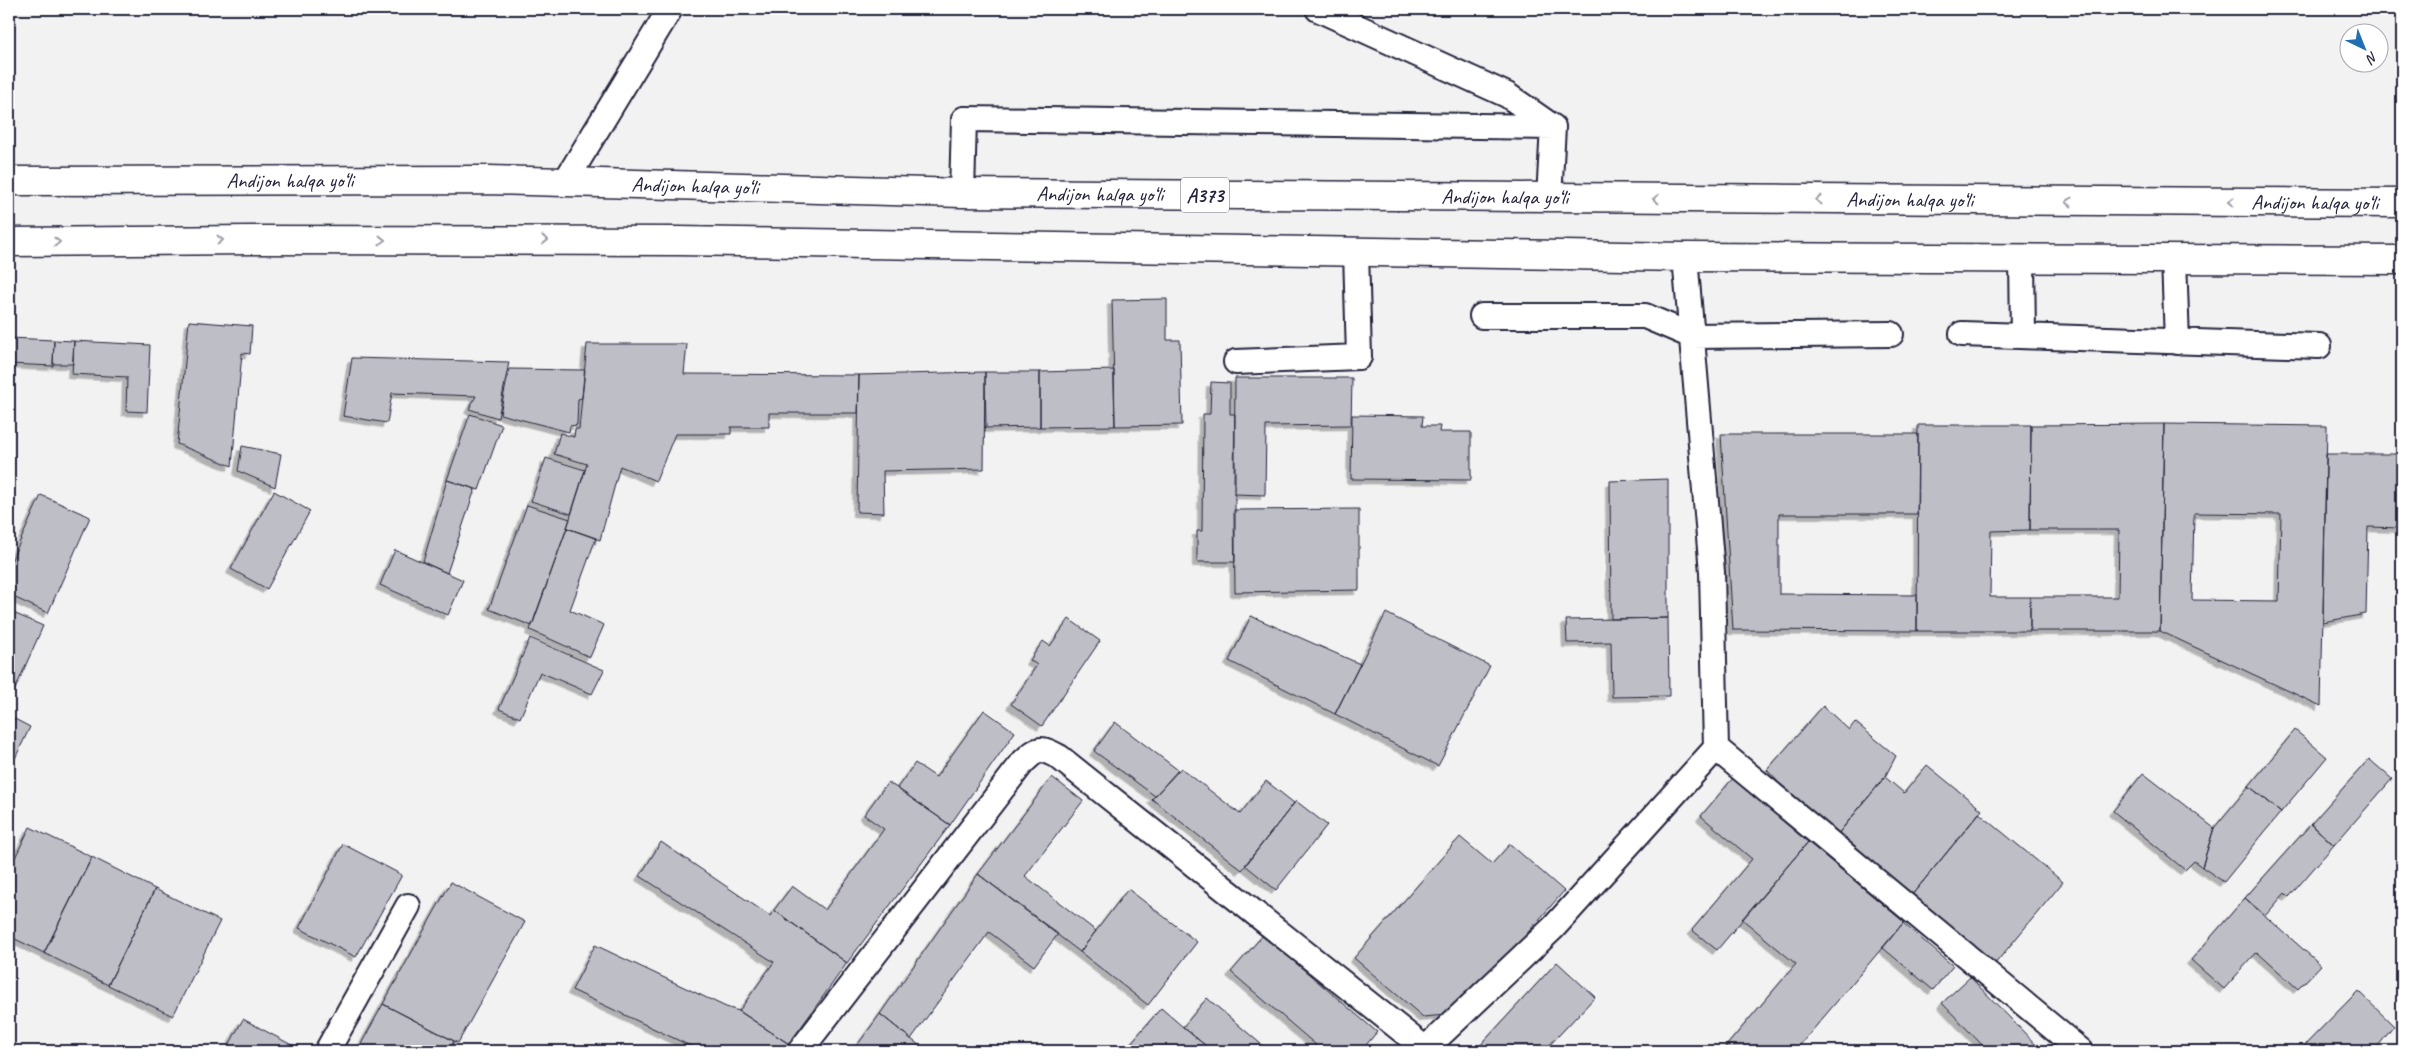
<svg xmlns="http://www.w3.org/2000/svg" width="2411" height="1060" font-family="Caveat,sans-serif">
  <defs>
    <filter id="shadow"><feDropShadow dx="-4.5" dy="4.5" stdDeviation="0" flood-color="#0004"/></filter>
  </defs>
  <rect width="100%" height="100%" fill="#f2f2f3"/>
  <filter id="ink" filterUnits="userSpaceOnUse"><feTurbulence type="fractalNoise" baseFrequency=".02" numOctaves="2"/><feDisplacementMap in="SourceGraphic" scale="10" xChannelSelector="R" yChannelSelector="G"/><feConvolveMatrix kernelMatrix="1 2 1 2 8 2 1 2 1" color-interpolation-filters="sRGB"/></filter>
  <g filter="url(#ink)">
    <path fill="#bebec6" stroke="#22223b" fill-rule="evenodd" filter="url(#shadow)" d="M1167 299V340H1180L1182 425 1115 426 1112 300Z
      M189 321 252 326 250 354 242 353 232 466 177 444Z
      M10 338 54 340 53 366 9 364Z
      M54 340 74 341 73 364H53Z
      M74 341 150 345 147 412 126 411 127 377 72 374Z
      M587 344H687L684 374 859 375 858 413H769V427H731V434H675L656 481 620 466 600 540 567 528 587 464 554 454 560 433 574 437 575 429H579Z
      M352 358 509 362 498 418 469 409 476 396 392 393 387 423 343 416Z
      M509 369 585 370 582 398 578 399 577 425 570 426 569 432 500 414Z
      M1114 370 1115 426 1040 427V372Z
      M985 372 984 469 883 471 884 513 857 512 859 375Z
      M985 372H1040V427L986 428Z
      M1235 378H1352L1351 425 1266 426 1265 495 1234 494Z
      M1211 382 1230 383V414H1235V562H1197V531H1202L1203 414H1210Z
      M470 414 502 425 479 490 447 480Z
      M1352 415 1423 416 1422 426H1440L1439 432H1471V480L1351 479Z
      M2164 424 2327 426 2321 706 2160 631ZM2194 513 2281 514 2279 601 2192 600Z
      M2164 424 2160 631H2030V597H2118L2119 530H2030L2031 425Z
      M1918 425H2031L2030 530 1991 531 1990 597H2030V631H1917Z
      M1721 434H1918L1917 514H1779V594L1917 595V631L1733 630Z
      M242 446 281 454 275 487 238 471Z
      M2326 454H2402V528L2368 527 2366 614 2323 622Z
      M546 458 585 470 571 514 531 501Z
      M1668 479V618L1611 619 1610 481Z
      M447 480 475 489 447 573 423 562Z
      M274 491 310 511 267 589 231 569Z
      M41 495 90 517 48 613 9 595V566Z
      M527 505 570 519 532 626 489 609Z
      M1359 509V590L1235 592 1234 510Z
      M567 528 596 538 570 610 604 625 590 657 530 630Z
      M395 550 463 580 448 615 380 585Z
      M9 611 43 626 13 694 9 692Z
      M1386 613 1490 666 1438 766 1335 714Z
      M1251 616 1360 664 1335 714 1229 661Z
      M1668 618 1669 696 1612 697 1611 642 1567 643 1566 620Z
      M1069 619 1100 641 1042 726 1011 704 1037 665 1030 660 1043 641 1050 646Z
      M530 638 604 670 592 694 540 672 520 718 499 709Z
      M1823 706 1849 730 1855 722 1896 756 1885 777 1837 835 1794 799 1767 770Z
      M984 710 1015 732 950 825 897 788 915 763 936 777Z
      M9 716 30 727 9 771Z
      M1115 722 1178 770 1155 796 1094 751Z
      M2295 730 2327 757 2281 812 2249 786Z
      M2369 759 2392 779 2334 845 2311 824Z
      M1927 765 1982 810 1911 896 1837 835 1885 777 1904 793Z
      M1181 768 1240 814 1266 781 1294 803 1242 870 1152 799Z
      M2143 773 2214 828 2202 867 2194 861 2185 870 2113 811Z
      M1052 777 1083 801 1025 876 1096 931 1080 952 978 874Z
      M1733 778 1808 842 1717 950 1692 930 1752 859 1701 816Z
      M888 782 950 825 847 963 774 910 792 886 825 910 884 829 864 815Z
      M2249 786 2281 812 2224 882 2202 867 2214 828Z
      M1296 801 1327 825 1276 890 1245 865Z
      M1979 813 2063 882 1994 965 1911 896Z
      M2311 824 2334 845 2289 897 2285 893 2265 916 2245 898Z
      M30 827 92 857 44 953 9 936V870Z
      M1460 837 1492 864 1510 844 1564 891 1457 1014 1423 1017 1354 958Z
      M661 842 770 916 774 910 847 963 789 1044 739 1011 774 962 640 876Z
      M1808 842 1904 922 1795 1051H1722L1796 964 1742 919Z
      M343 844 402 875 356 957 299 928Z
      M92 857 155 889 108 985 44 953Z
      M978 874 1058 934 1034 966 989 932 911 1039 880 1014Z
      M451 882 525 922 458 1043 383 1004Z
      M155 889 220 921 173 1016 108 985Z
      M1128 889 1197 942 1148 1005 1080 952Z
      M2245 898 2321 965 2298 989 2257 952 2224 989 2191 960Z
      M1903 923 1953 966 1933 990 1883 948Z
      M1263 935 1377 1032 1361 1051H1311L1316 1045 1231 972Z
      M595 945 726 1007 739 1011 789 1044 784 1051H701L572 990Z
      M1557 962 1595 997 1544 1051H1480L1477 1049Z
      M1970 977 2014 1022 2042 1051H1984L1986 1049 1942 1003Z
      M2358 991 2394 1026 2374 1051H2310L2304 1046Z
      M1207 998 1269 1051H1212L1183 1027Z
      M383 1004 454 1041 448 1051H371L360 1046Z
      M1161 1008 1183 1027 1212 1051H1124Z
      M880 1014 911 1039 927 1051H853Z
      M243 1019 301 1050V1051H226Z"/>
    <g fill="none" stroke-linecap="round" stroke-linejoin="round">
      <g stroke="#22223b" stroke-width="28">
        <path id="service" d="M1318 9 1507 95 1553 127
          M565 182 670 9
          M962 193 964 119 1553 127 1549 198
          M2022 259 2023 336
          M2174 259 2177 342
          M1482 316H1645L1692 336 1891 334
          M1962 334 2319 346
          M1236 362 1359 357 1356 252
          M1716 748 2081 1051
          M327 1051 408 906
          M800 1051 1023 762C1039 747 1040 747 1059 757L1428 1051
          M1423 1051 1553 928 1716 748 1712 572 1685 257"/>
      </g>
      <g stroke="#22223b" stroke-width="31">
        <g id="trunk">
          <path id="s1" d="M9 181 489 180 962 193 2402 203"/>
          <path d="M9 242 252 240 679 241 1685 257 2402 260"/>
        </g>
      </g>
      <use href="#service" stroke="#fff" stroke-width="24"/>
      <use href="#trunk" stroke="#fff" stroke-width="28"/>
    </g>
    <defs><path id="oneway-chevron" d="M-2-3.5L2.5 0L-2 3.5" fill="none" stroke-width="1.6" stroke-linecap="round" stroke-linejoin="round" transform="scale(1.25)"/></defs>
    <g stroke="#9c9ca7">
      <use href="#oneway-chevron" transform="translate(1656 199) rotate(-180)"/>
      <use href="#oneway-chevron" transform="translate(1819 200) rotate(-180)"/>
      <use href="#oneway-chevron" transform="translate(2069 202) rotate(-180)"/>
      <use href="#oneway-chevron" transform="translate(2231 202) rotate(-180)"/>
      <use href="#oneway-chevron" transform="translate(220 240) rotate(-1)"/>
      <use href="#oneway-chevron" transform="translate(382 240)"/>
      <use href="#oneway-chevron" transform="translate(545 240)"/>
      <use href="#oneway-chevron" transform="translate(57 242) rotate(-1)"/>
    </g>
  </g>
  <g text-anchor="middle" stroke-width="4" stroke-linejoin="round" paint-order="stroke">
    <rect fill="#fff" stroke="#646476" stroke-width="1" x="1181" y="177.5" width="48" height="35" rx="4"/>
    <g font-size="20" font-weight="bold" fill="#22223b">
      <text x="1205" y="202">A373</text>
    </g>
    <g font-size="21" fill="#22223b" stroke="#fff">
      <text dy="7" stroke="none"><textPath href="#s1" startOffset="281">Andijon halqa yo‘li</textPath></text>
      <text dy="7" stroke="none"><textPath href="#s1" startOffset="686">Andijon halqa yo‘li</textPath></text>
      <text dy="7" stroke="none"><textPath href="#s1" startOffset="1091">Andijon halqa yo‘li</textPath></text>
      <text dy="7" stroke="none"><textPath href="#s1" startOffset="1496">Andijon halqa yo‘li</textPath></text>
      <text dy="7" stroke="none"><textPath href="#s1" startOffset="1901">Andijon halqa yo‘li</textPath></text>
      <text dy="7" stroke="none"><textPath href="#s1" startOffset="2306">Andijon halqa yo‘li</textPath></text>
    </g>
  </g>
  <rect width="2411" height="1060" fill="none" stroke="#fff" stroke-width="30"/>
  <rect x="15" y="15" width="2381" height="1030" fill="none" stroke="#22223b" stroke-width="2" filter="url(#ink)"/>
  <g transform="translate(2364 48) rotate(137)"><circle r="24" fill="#ffffff" stroke="#a7a7b1"/>
  <path d="M0-4L9 19L0 12L-9 19Z" fill="#1f6fb2"/>
  <text y="-8" font-size="14" font-weight="bold" text-anchor="middle" fill="#22223b">N</text>
  </g>
</svg>
